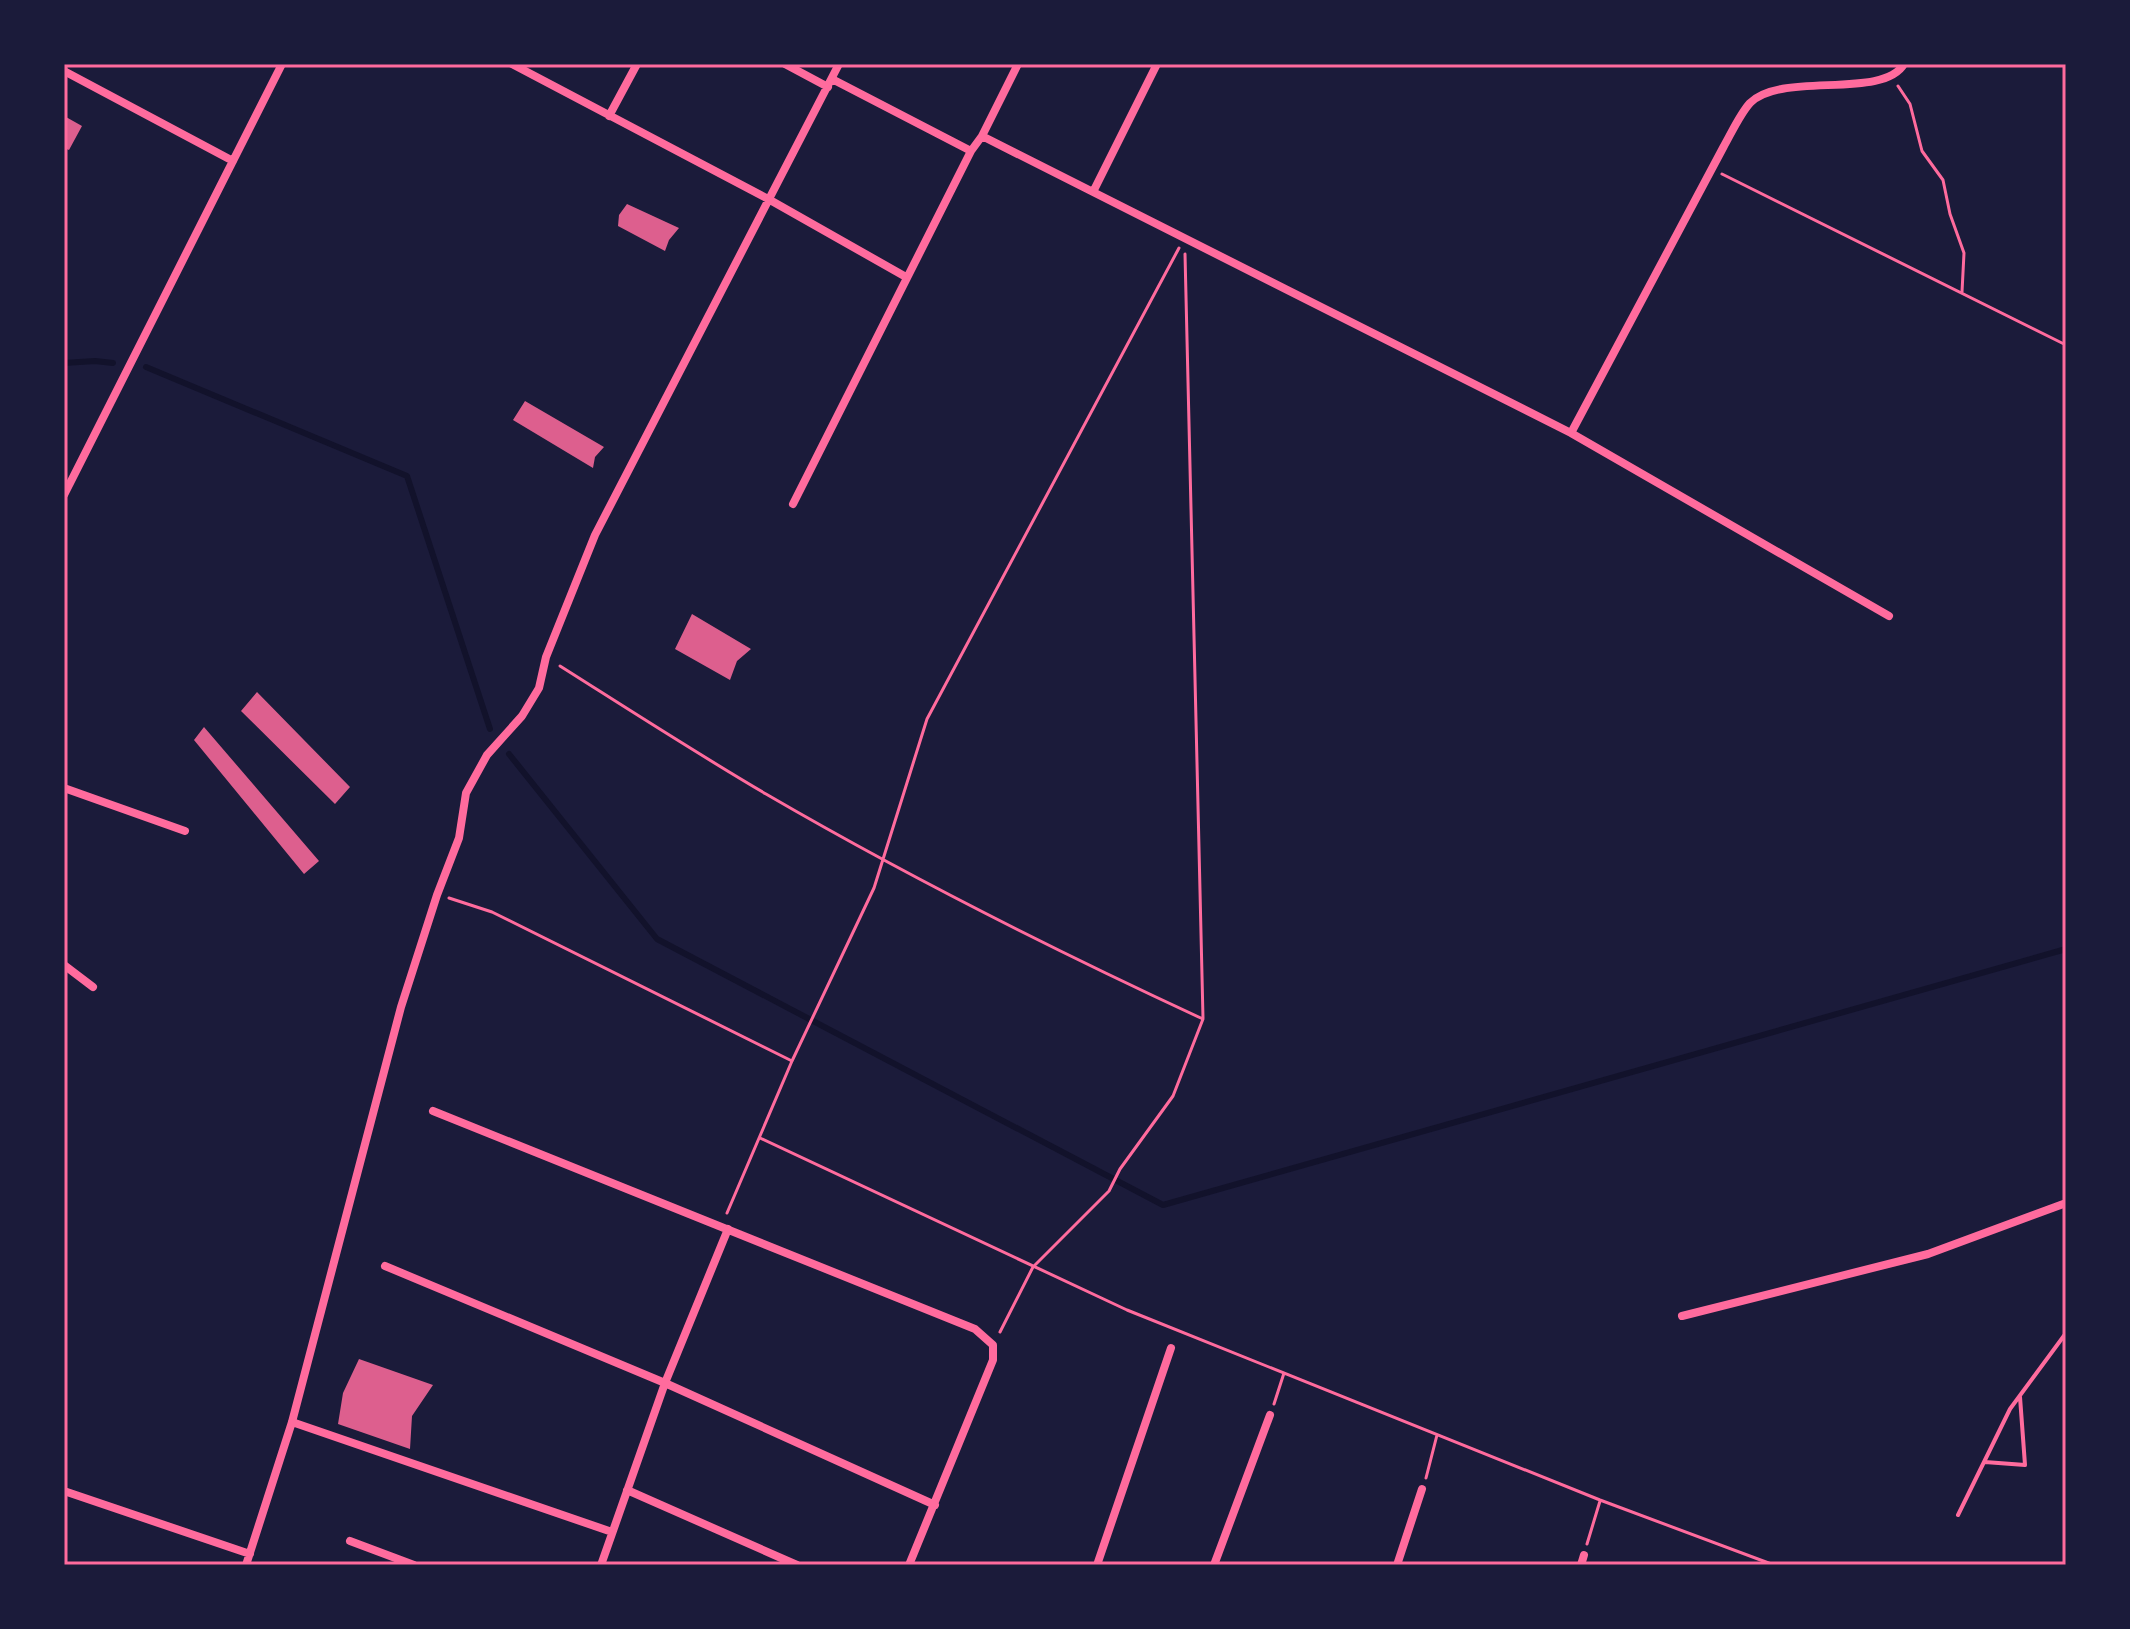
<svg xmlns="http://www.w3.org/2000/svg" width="2130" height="1629" font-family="Quicksand,sans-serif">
  <rect width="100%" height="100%" fill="#1b1b3a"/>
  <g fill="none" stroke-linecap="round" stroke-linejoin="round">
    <path stroke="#12122b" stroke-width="6" d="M64 363 95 361 113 363
      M146 367 407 476 490 729
      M509 754 657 939 1163 1205 2066 949"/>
  </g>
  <path fill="#dd5f8e" d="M66 117 82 126 69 150 64 148Z
    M627 204 679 228 669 240 665 251 618 226 619 215Z
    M525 401 604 447 595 457 593 468 513 420Z
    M692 614 751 649 737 661 730 680 675 649Z
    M257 692 350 787 335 804 241 711Z
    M204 727 319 861 304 874 194 740Z
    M359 1359 433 1385 412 1416 410 1449 338 1424 343 1393Z"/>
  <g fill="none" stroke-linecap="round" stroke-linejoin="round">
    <path stroke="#ff6b9d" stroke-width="3" d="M1898 86 1910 104 1922 151 1943 180 1950 214 1964 253 1962 292
      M1722 174 2066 345
      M1185 254 1203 1018
      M560 666C628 709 696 753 766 794 907 876 1054 950 1203 1019L1173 1096 1120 1169 1109 1191 1033 1267 1000 1332
      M449 898 492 912 792 1061
      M760 1138 1127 1310 1600 1500 1774 1565
      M727 1213 792 1061 874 888 927 719 1179 248
      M1274 1404 1284 1373
      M1426 1478 1437 1435
      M1587 1544 1600 1501"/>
    <path stroke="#ff6b9d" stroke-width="4" d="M1985 1462 2025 1465 2020 1397
      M1958 1515 2010 1409 2066 1333"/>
    <path stroke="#ff6b9d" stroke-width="8" d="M512 64 770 200 906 277
      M785 64 828 87
      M64 71 233 161
      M832 79 971 151
      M609 116 637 64
      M982 136 1571 433 1889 616
      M1093 192 1157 64
      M1571 433 1724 146C1732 132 1740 114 1750 103 1781 71 1883 100 1904 64
      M64 495 282 64
      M793 504 971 151 982 136 1018 64
      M64 788 185 831
      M64 965 93 987
      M433 1111 975 1329 993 1345V1360L909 1565
      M385 1266 665 1383 935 1505
      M1682 1316 1928 1254 2066 1203
      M292 1422 612 1532
      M627 1490 797 1565
      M64 1491 250 1554
      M350 1541 414 1565
      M246 1565 292 1422 401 1007 437 895 459 838 466 793 487 755 522 716 539 688 546 657 595 535 839 64
      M601 1565 665 1383 728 1229
      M1097 1565 1171 1348
      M1214 1565 1270 1415
      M1397 1565 1422 1489
      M1581 1565 1584 1555"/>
  </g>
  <rect width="2130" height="1629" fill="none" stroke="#1b1b3a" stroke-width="132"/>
  <rect x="66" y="66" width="1998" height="1497" fill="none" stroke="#ff6b9d" stroke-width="3"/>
</svg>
